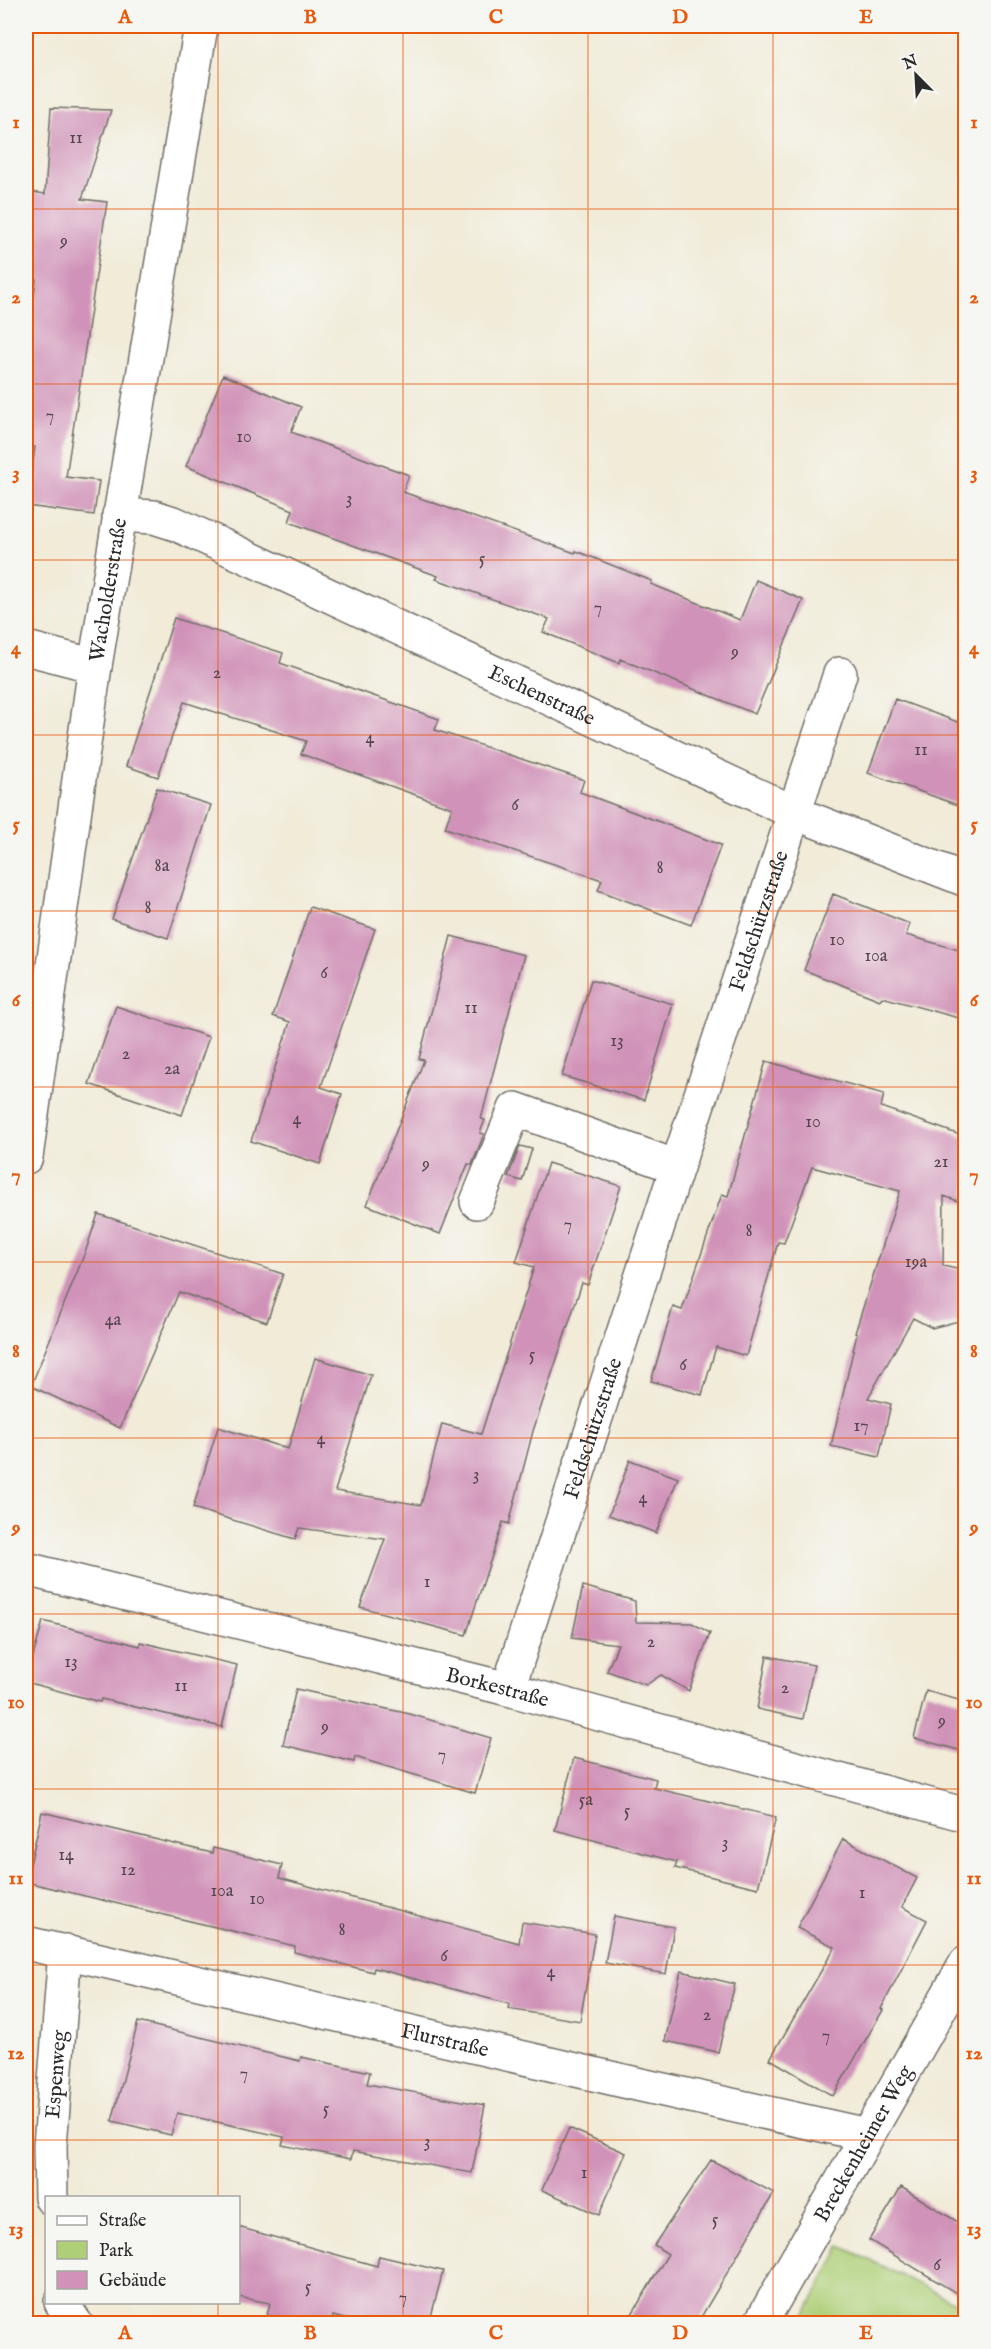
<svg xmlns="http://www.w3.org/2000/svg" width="991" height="2349" font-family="'IM FELL English',serif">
  <rect width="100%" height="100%" fill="#f6f6f2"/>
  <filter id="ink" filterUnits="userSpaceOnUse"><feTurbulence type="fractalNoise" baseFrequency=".0167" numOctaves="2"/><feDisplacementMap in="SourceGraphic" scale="12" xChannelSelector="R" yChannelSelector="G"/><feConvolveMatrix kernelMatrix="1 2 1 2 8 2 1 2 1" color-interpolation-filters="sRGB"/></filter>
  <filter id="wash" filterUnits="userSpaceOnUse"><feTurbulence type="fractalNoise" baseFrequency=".008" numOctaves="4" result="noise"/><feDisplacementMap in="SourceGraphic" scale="24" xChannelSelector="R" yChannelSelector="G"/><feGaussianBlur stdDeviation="1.35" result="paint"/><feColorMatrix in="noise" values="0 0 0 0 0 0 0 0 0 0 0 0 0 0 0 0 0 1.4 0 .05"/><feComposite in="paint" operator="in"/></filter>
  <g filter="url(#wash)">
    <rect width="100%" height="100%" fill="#f1ebd8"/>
    <path fill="#aecf77" stroke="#6c7d51" stroke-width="1.5" d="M841 2246 965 2307V2323H801Z"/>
    <g id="blocks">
      <path fill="#d092b8" d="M51 108 111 110 82 199 107 202 66 477 99 481 94 515 27 506 35 447 26 445V351L36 279 26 277V191L45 194Z
        M223 375 301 407 291 432 409 475 403 492 575 553 576 551 652 581 651 584 740 620 756 580 803 600 755 714 620 659 619 663 543 632 549 619 436 579 438 576 289 522 293 510 186 466Z
        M174 618 283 653 280 663 439 719 435 730 584 780 580 792 721 845 691 925 598 890 602 880 445 828 452 808 301 754 306 741 184 702 158 777 126 766Z
        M895 699 966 725V808L868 773Z
        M157 788 211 805 168 938 112 919Z
        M833 894 910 924 906 935 966 952V1020L882 997 880 1000 804 970Z
        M310 907 375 929 321 1087 342 1094 320 1164 251 1141 290 1022 273 1016Z
        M451 936 524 955 481 1119 485 1120 480 1133 484 1134 472 1165 468 1164 440 1234 367 1205 424 1060 419 1059Z
        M591 980 673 1004 644 1100 562 1076Z
        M116 1006 209 1037 182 1115 89 1084Z
        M766 1061 884 1094 881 1107 966 1137V1204L944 1196 943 1266 966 1271V1319L932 1328 913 1318 868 1398 891 1404 879 1457 831 1446 857 1334 855 1333 900 1191 812 1167 784 1243 778 1242 746 1356 716 1347 702 1395 651 1381 673 1307 682 1310 722 1194 728 1196Z
        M520 1146 532 1149 522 1181 508 1177Z
        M548 1163 621 1186 588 1285 582 1283 533 1431 509 1524 503 1522 466 1635 360 1607 385 1539 299 1528 295 1539 193 1508 218 1427 288 1449 315 1358 371 1375 335 1491 421 1505 442 1424 481 1434 534 1267 516 1262Z
        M98 1214 283 1274 267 1322 179 1292 120 1428 31 1386 86 1250Z
        M630 1460 678 1478 656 1533 609 1515Z
        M583 1586 635 1601 636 1622 692 1623 710 1633 689 1691 661 1675 646 1685 607 1671 618 1644 572 1638Z
        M43 1621 140 1646V1642L237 1665 222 1727 101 1699 100 1702 26 1682Z
        M767 1656 814 1665 803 1719 757 1709Z
        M296 1689 410 1714 491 1738 475 1793 355 1757 354 1762 283 1745Z
        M926 1691 966 1702V1752L914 1738Z
        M574 1758 656 1779 654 1788 776 1817 758 1888 675 1868 677 1862 555 1830Z
        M42 1812 212 1853 213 1848 282 1865 279 1878 519 1943 522 1922 595 1934 580 2021 508 2009 509 2004 374 1968 373 1972 294 1952 295 1946 26 1882Z
        M843 1839 917 1878 902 1907 927 1920 881 2009 883 2010 833 2096 770 2059 835 1947 797 1928Z
        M614 1916 674 1927 666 1974 605 1963Z
        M681 1971 735 1984 718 2052 665 2041Z
        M138 2022 300 2061 301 2057 370 2072 367 2084 485 2105 472 2173 353 2151 351 2159 282 2145 284 2137 177 2113 171 2135 112 2121Z
        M569 2128 626 2153 599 2215 542 2190Z
        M711 2160 774 2193 697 2324H626L668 2254 654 2245Z
        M901 2187 966 2227V2299L869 2240Z
        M238 2227 377 2266 379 2256 443 2271 429 2324H363L333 2316 331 2324H299L267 2315 270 2303 238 2297Z"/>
    </g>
  </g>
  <g filter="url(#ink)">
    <use href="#blocks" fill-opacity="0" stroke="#706e68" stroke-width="1.5"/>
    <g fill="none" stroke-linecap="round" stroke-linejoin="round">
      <g stroke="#706e68" stroke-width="36">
        <g id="minor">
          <path id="s1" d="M119 515 154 517 176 524 795 813 966 880"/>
          <path d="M26 648 95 666"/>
          <path id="s2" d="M26 1157 95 666 201 26"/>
          <path d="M477 1202 515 1109 677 1167"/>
          <path id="s3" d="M26 1569 508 1689 966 1815"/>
          <path id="s4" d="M508 1689 677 1167 840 674"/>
          <path id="s5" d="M26 1943 641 2085 867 2135"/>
          <path id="s6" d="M51 2198 50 2146 65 1951"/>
          <path d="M61 2302 76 2324"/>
          <path id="s7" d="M760 2324 966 1963"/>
        </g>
      </g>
      <use href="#minor" stroke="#fff" stroke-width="33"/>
    </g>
  </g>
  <path fill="none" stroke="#e8590c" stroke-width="1.5" stroke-opacity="0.55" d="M218 26V2198M403 26V2324M588 26V2324M773 26V2324M26 209H966M26 384H966M26 560H966M26 735H966M26 911H966M26 1087H966M26 1262H966M26 1438H966M26 1614H966M26 1789H966M26 1965H966M26 2140H966M218 2302V2324"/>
  <g text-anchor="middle" stroke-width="4.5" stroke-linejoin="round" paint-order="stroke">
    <g font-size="18" fill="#54454e">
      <text x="76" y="143">11</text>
      <text x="64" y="246">9</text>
      <text x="50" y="421">7</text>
      <text x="244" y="442">10</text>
      <text x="349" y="504">3</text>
      <text x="482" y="564">5</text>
      <text x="598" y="613">7</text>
      <text x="735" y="657">9</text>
      <text x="217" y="678">2</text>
      <text x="370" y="743">4</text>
      <text x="921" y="755">11</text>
      <text x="515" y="810">6</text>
      <text x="162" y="871">8a</text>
      <text x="660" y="873">8</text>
      <text x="148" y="913">8</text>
      <text x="837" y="945">10</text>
      <text x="876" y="961">10a</text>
      <text x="324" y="978">6</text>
      <text x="471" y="1013">11</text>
      <text x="617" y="1046">13</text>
      <text x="126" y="1059">2</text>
      <text x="172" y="1074">2a</text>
      <text x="297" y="1124">4</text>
      <text x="813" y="1127">10</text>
      <text x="941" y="1167">21</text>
      <text x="426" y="1169">9</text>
      <text x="568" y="1230">7</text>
      <text x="749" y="1236">8</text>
      <text x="916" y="1267">19a</text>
      <text x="113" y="1325">4a</text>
      <text x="532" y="1360">5</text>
      <text x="683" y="1370">6</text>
      <text x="861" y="1431">17</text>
      <text x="321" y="1444">4</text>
      <text x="476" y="1480">3</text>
      <text x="643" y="1503">4</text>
      <text x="427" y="1587">1</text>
      <text x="651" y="1647">2</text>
      <text x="71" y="1667">13</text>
      <text x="181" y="1691">11</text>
      <text x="785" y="1693">2</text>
      <text x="942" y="1726">9</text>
      <text x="325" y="1732">9</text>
      <text x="442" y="1760">7</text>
      <text x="586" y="1805">5a</text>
      <text x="627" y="1816">5</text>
      <text x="725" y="1848">3</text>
      <text x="66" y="1860">14</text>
      <text x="128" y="1875">12</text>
      <text x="222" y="1896">10a</text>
      <text x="862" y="1898">1</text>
      <text x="257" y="1904">10</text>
      <text x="342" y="1935">8</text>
      <text x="444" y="1961">6</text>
      <text x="551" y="1977">4</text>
      <text x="707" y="2020">2</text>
      <text x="826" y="2041">7</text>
      <text x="244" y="2079">7</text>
      <text x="326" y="2114">5</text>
      <text x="427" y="2147">3</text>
      <text x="584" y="2178">1</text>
      <text x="715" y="2225">5</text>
      <text x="937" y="2270">6</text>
      <text x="308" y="2292">5</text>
      <text x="403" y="2303">7</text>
    </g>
    <g font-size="21" fill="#2b2b2b" stroke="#f6f6f2">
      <text dy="7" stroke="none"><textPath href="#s2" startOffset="573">Wacholderstraße</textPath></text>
      <text dy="7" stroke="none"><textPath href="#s1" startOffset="462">Eschenstraße</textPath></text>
      <text dy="7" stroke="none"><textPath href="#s4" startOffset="808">Feldschützstraße</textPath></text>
      <text dy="7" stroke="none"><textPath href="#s4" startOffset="274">Feldschützstraße</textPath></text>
      <text dy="7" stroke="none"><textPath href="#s3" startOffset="486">Borkestraße</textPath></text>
      <text dy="7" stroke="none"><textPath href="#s5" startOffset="430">Flurstraße</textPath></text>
      <text dy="7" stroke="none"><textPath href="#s6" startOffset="124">Espenweg</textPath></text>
      <text dy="7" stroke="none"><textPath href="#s7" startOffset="208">Breckenheimer Weg</textPath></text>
    </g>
  </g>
  <rect width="991" height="2349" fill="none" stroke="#f6f6f2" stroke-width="66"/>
  <rect x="45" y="2196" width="195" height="108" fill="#f6f6f2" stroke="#a5a5a2" stroke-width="1.5"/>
  <rect x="57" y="2216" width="30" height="9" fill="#ffffff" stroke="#a5a5a2" stroke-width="1.5"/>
  <text x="99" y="2226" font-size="18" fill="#2b2b2b">Straße</text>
  <rect x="57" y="2241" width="30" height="18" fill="#aecf77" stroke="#a5a5a2" stroke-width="1.5"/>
  <text x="99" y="2256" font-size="18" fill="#2b2b2b">Park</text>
  <rect x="57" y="2271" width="30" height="18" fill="#d092b8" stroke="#a5a5a2" stroke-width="1.5"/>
  <text x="99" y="2286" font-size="18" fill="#2b2b2b">Gebäude</text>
  <g transform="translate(916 75) rotate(336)" stroke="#f6f6f2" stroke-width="4.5" paint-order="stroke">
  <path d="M0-4.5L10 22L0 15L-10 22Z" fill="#2b2b2b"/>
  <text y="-9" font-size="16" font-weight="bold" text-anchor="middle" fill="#2b2b2b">N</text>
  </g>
  <rect x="33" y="33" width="925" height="2283" fill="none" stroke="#e8590c" stroke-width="2"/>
  <g font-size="20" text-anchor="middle" font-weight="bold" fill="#e8590c">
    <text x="125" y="23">A</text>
    <text x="310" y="23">B</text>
    <text x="496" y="23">C</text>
    <text x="680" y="23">D</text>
    <text x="866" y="23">E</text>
    <text x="16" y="128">1</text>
    <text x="974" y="128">1</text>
    <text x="16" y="303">2</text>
    <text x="974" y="303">2</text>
    <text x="16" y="479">3</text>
    <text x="974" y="479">3</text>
    <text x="16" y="654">4</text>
    <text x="974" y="654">4</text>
    <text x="16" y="830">5</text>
    <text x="974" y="830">5</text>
    <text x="16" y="1006">6</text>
    <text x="974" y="1006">6</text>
    <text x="16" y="1181">7</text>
    <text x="974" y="1181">7</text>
    <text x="16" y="1357">8</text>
    <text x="974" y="1357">8</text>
    <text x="16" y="1533">9</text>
    <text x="974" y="1533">9</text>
    <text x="16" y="1708">10</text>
    <text x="974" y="1708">10</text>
    <text x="16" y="1884">11</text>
    <text x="974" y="1884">11</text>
    <text x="16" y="2059">12</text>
    <text x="974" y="2059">12</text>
    <text x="16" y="2235">13</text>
    <text x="974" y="2235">13</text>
    <text x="125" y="2339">A</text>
    <text x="310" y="2339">B</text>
    <text x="496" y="2339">C</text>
    <text x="680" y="2339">D</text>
    <text x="866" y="2339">E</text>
  </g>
</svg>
